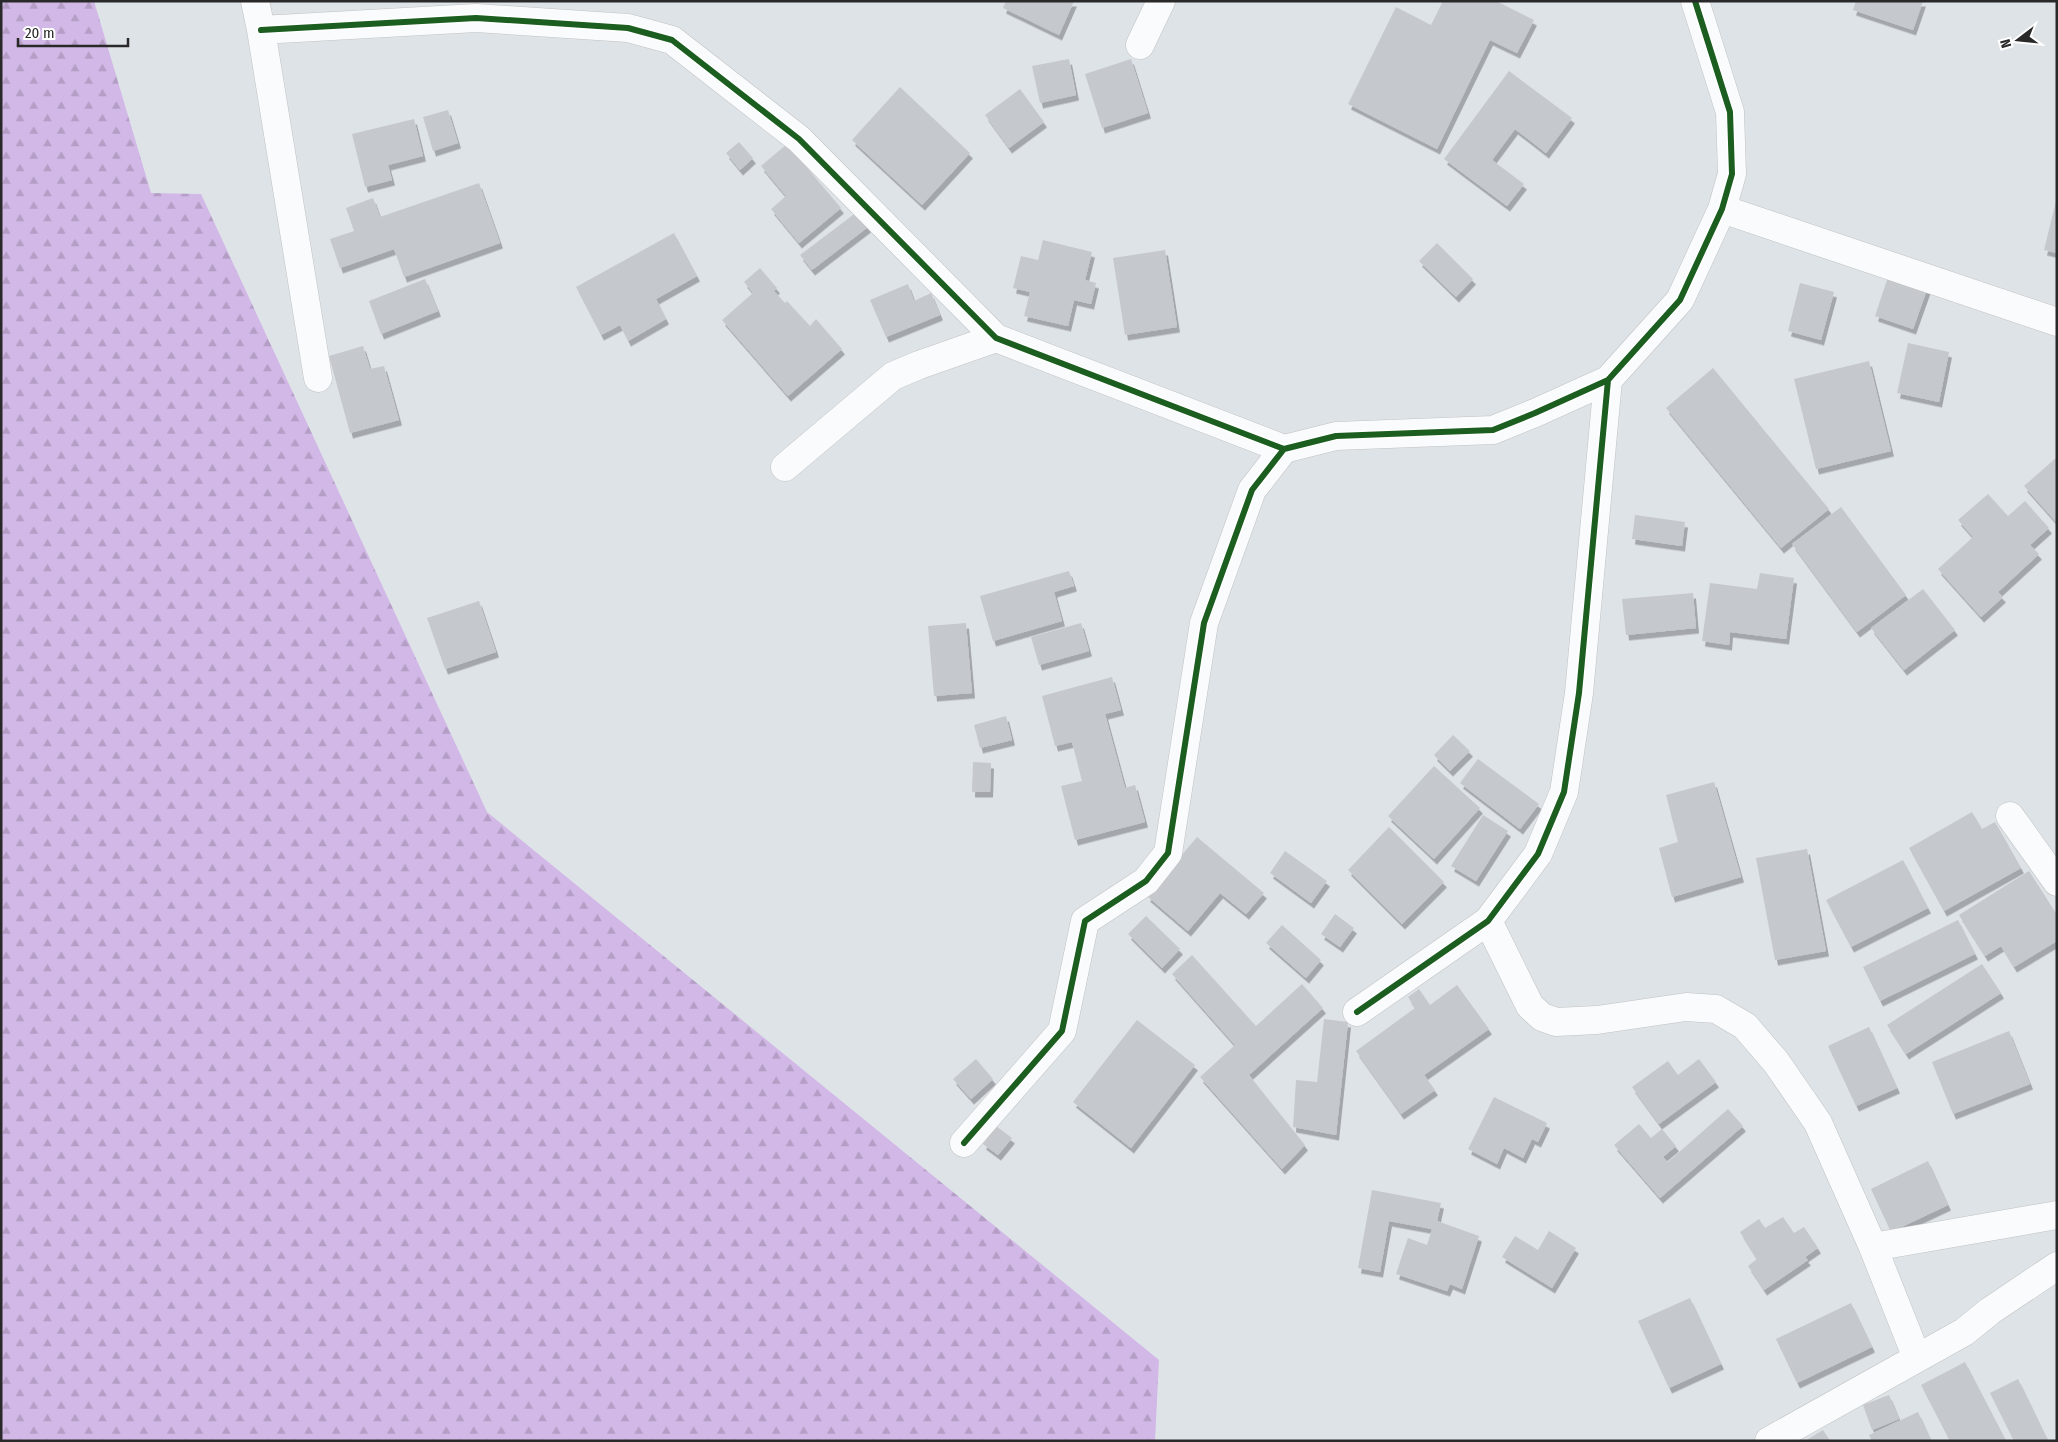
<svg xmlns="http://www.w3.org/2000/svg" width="2058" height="1442" font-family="'Fira Sans Condensed',sans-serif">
  <defs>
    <pattern id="forest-firs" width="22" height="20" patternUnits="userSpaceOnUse" patternTransform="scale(1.25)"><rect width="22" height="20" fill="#d2b8e6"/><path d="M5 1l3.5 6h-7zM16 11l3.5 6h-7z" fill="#b49ec5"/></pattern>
    <filter id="shadow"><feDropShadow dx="3" dy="5.5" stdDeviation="0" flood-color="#0004"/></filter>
  </defs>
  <rect width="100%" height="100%" fill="#dee3e8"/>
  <path fill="url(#forest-firs)" d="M1 1H94L151 193 201 194 487 812 1159 1360 1155 1441H1Z"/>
  <path fill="#c5c9cd" filter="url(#shadow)" d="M1006 1H1074L1059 35 1003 8Z
    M1443 1H1496L1534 20 1517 53 1490 40 1437 149 1348 104 1396 7 1431 25Z
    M1856 1H1923L1913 30 1853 10Z
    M1069 59 1076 95 1040 103 1032 66Z
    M1131 59 1148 113 1102 128 1085 74Z
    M1509 71 1572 118 1546 153 1515 129 1492 160 1524 184 1507 206 1444 159Z
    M900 87 970 153 922 205 852 140Z
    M1020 89 1044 122 1009 148 985 115Z
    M448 110 458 143 433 151 423 117Z
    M414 119 423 156 388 165 392 180 365 187 352 134Z
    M739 142 753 158 740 170 726 153Z
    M787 144 841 208 799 243 771 209 786 196 761 166Z
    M479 183 500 243 404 277 394 249 340 268 330 239 354 231 346 208 373 198 380 217Z
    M2056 201H2057V253L2044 250Z
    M857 212 868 227 812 270 800 255Z
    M674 233 697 276 656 299 666 319 628 341 620 325 601 335 576 287Z
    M1043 240 1092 252 1085 280 1096 283 1091 304 1074 300 1068 326 1024 316 1030 292 1013 288 1021 256 1038 260Z
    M1437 243 1473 279 1456 297 1419 261Z
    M1165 250 1177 327 1125 335 1113 258Z
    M760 268 777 288 774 291 785 303 787 301 810 326 816 319 842 349 788 396 722 320 753 293 744 282Z
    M1890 271 1929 284 1913 329 1875 316Z
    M425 279 438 311 381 334 369 301Z
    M1800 283 1834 292 1821 340 1788 331Z
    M908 284 914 301 931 293 940 315 886 337 870 300Z
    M1908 343 1949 352 1939 402 1897 393Z
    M363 346 370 369 384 366 399 420 350 433 329 356Z
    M1869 361 1891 451 1816 469 1794 379Z
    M1713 368 1829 509 1781 548 1666 408Z
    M2057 457V523L2024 486Z
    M1988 494 2008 516 2025 501 2049 528 2030 545 2039 554 1998 592 2003 597 1981 617 1938 569 1973 537 1958 520Z
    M1841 507 1906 595 1857 632 1792 544Z
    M1635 515 1685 522 1682 546 1632 539Z
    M1069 571 1074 586 1054 592 1062 621 993 641 980 596Z
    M1760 573 1794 578 1786 639 1730 632 1729 645 1702 641 1710 583 1757 589Z
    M1923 589 1955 630 1904 670 1871 628Z
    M1693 593 1696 628 1626 635 1622 599Z
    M479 601 496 652 445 669 427 618Z
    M966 623 972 693 934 696 928 626Z
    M1081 623 1089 651 1039 665 1031 637Z
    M1112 677 1121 710 1105 714 1125 788 1135 785 1145 822 1075 840 1061 786 1082 781 1072 742 1055 746 1042 696Z
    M1006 716 1012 740 980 748 974 725Z
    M1453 735 1470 751 1450 771 1434 755Z
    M1478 759 1539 804 1520 829 1460 783Z
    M973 762 991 763 990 792H972Z
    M1434 766 1480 808 1434 859 1388 816Z
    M1714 782 1741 877 1672 897 1659 848 1678 842 1666 795Z
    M1972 812 1982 829 1995 822 2021 868 1944 911 1909 848Z
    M1483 815 1508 831 1476 881 1451 866Z
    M1389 827 1444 882 1402 924 1348 870Z
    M1197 837 1264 893 1246 914 1220 893 1188 931 1147 896Z
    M1807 849 1826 951 1775 960 1756 858Z
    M1285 851 1327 881 1311 903 1270 873Z
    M1903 860 1928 908 1851 947 1826 900Z
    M2029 871 2057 915V941L2014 967 2001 946 1985 956 1959 915Z
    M1335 914 1354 928 1340 947 1321 934Z
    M1146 916 1180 949 1162 968 1128 934Z
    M1958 920 1975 954 1880 1001 1863 967Z
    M1282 925 1321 960 1306 978 1266 943Z
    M1192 955 1256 1026 1302 984 1323 1008 1249 1075 1305 1145 1282 1169 1200 1077 1235 1045 1172 974Z
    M1982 964 2001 993 1906 1054 1887 1025Z
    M1457 985 1489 1029 1424 1075 1435 1090 1401 1114 1356 1051 1415 1008 1408 997 1419 989 1430 1005Z
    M1324 1019 1348 1022 1336 1135 1293 1127 1296 1080 1317 1082Z
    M1137 1020 1195 1065 1131 1148 1073 1102Z
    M1869 1027 1897 1088 1856 1106 1828 1046Z
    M2009 1031 2030 1084 1953 1114 1932 1062Z
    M976 1059 993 1079 971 1099 953 1079Z
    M1699 1059 1716 1082 1659 1124 1632 1087 1668 1061 1678 1075Z
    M1494 1097 1547 1123 1538 1142 1532 1139 1523 1158 1504 1148 1497 1164 1468 1149Z
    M1728 1109 1743 1126 1660 1198 1614 1145 1639 1124 1651 1138 1662 1129 1676 1146 1663 1157 1668 1162Z
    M996 1126 1012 1138 998 1155 983 1144Z
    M1928 1161 1948 1205 1891 1232 1871 1189Z
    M1372 1190 1441 1203 1437 1221 1479 1236 1462 1289 1450 1284 1447 1291 1396 1274 1408 1238 1427 1245 1432 1229 1389 1221 1380 1272 1358 1268Z
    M1783 1217 1794 1233 1804 1227 1818 1248 1805 1257 1808 1260 1764 1290 1748 1266 1757 1259 1740 1232 1759 1219 1765 1228Z
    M1549 1231 1576 1248 1552 1288 1502 1257 1515 1236 1538 1250Z
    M1690 1298 1721 1364 1669 1388 1638 1321Z
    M1851 1303 1872 1347 1797 1383 1776 1339Z
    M1965 1362 2006 1441H1950L1921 1385Z
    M2018 1379 2048 1441H2014L1990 1393Z
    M1889 1395 1899 1419 1872 1430 1863 1405Z
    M1918 1412 1931 1441H1872L1869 1435Z
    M1823 1430 1830 1441H1805Z"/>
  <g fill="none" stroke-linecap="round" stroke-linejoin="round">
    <g stroke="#c0c2c1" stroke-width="29">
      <path id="street" d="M255 1 261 30 318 378
        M261 30 476 18 628 28 672 40 799 139 996 338 1284 449
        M1140 45 1161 1
        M1722 209 2057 322
        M785 467 893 376 919 365 996 338
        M2010 816 2057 882
        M1488 921 1530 1006 1542 1017 1556 1022 1597 1020 1686 1007 1716 1009 1745 1026 1776 1062 1818 1123 1873 1247 1917 1358
        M1357 1012 1488 921 1538 854 1564 792 1579 693 1608 380 1680 300 1722 209 1732 174 1730 112 1695 1
        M964 1143 1062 1031 1085 921 1146 881 1168 853 1204 623 1252 490 1284 449 1336 436 1493 430 1535 413 1608 380
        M1873 1247 2057 1215
        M1769 1441 1964 1332 1990 1311 2057 1266"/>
    </g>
    <use href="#street" stroke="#fafbfc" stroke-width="28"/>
    <g stroke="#fff" stroke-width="9">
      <path id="cycleway" d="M261 30 476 18 628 28 672 40 799 139 996 338 1284 449
        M1357 1012 1488 921 1538 854 1564 792 1579 693 1608 380 1680 300 1722 209 1732 174 1730 112 1695 1
        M964 1143 1062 1031 1085 921 1146 881 1168 853 1204 623 1252 490 1284 449 1336 436 1493 430 1535 413 1608 380"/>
    </g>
    <use href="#cycleway" stroke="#1b5e20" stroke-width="6"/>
  </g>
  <rect width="2058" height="1442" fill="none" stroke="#292929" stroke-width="5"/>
  <g transform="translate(2018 40) rotate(254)" stroke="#ffffff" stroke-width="4" paint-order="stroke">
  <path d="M0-4L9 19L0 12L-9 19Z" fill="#292929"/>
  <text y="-8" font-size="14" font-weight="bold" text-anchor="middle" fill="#292929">N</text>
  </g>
  <path d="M18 38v8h110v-8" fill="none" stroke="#292929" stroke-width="2.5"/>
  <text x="25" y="38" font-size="15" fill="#292929" stroke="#ffffff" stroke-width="4" paint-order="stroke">20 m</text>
</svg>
